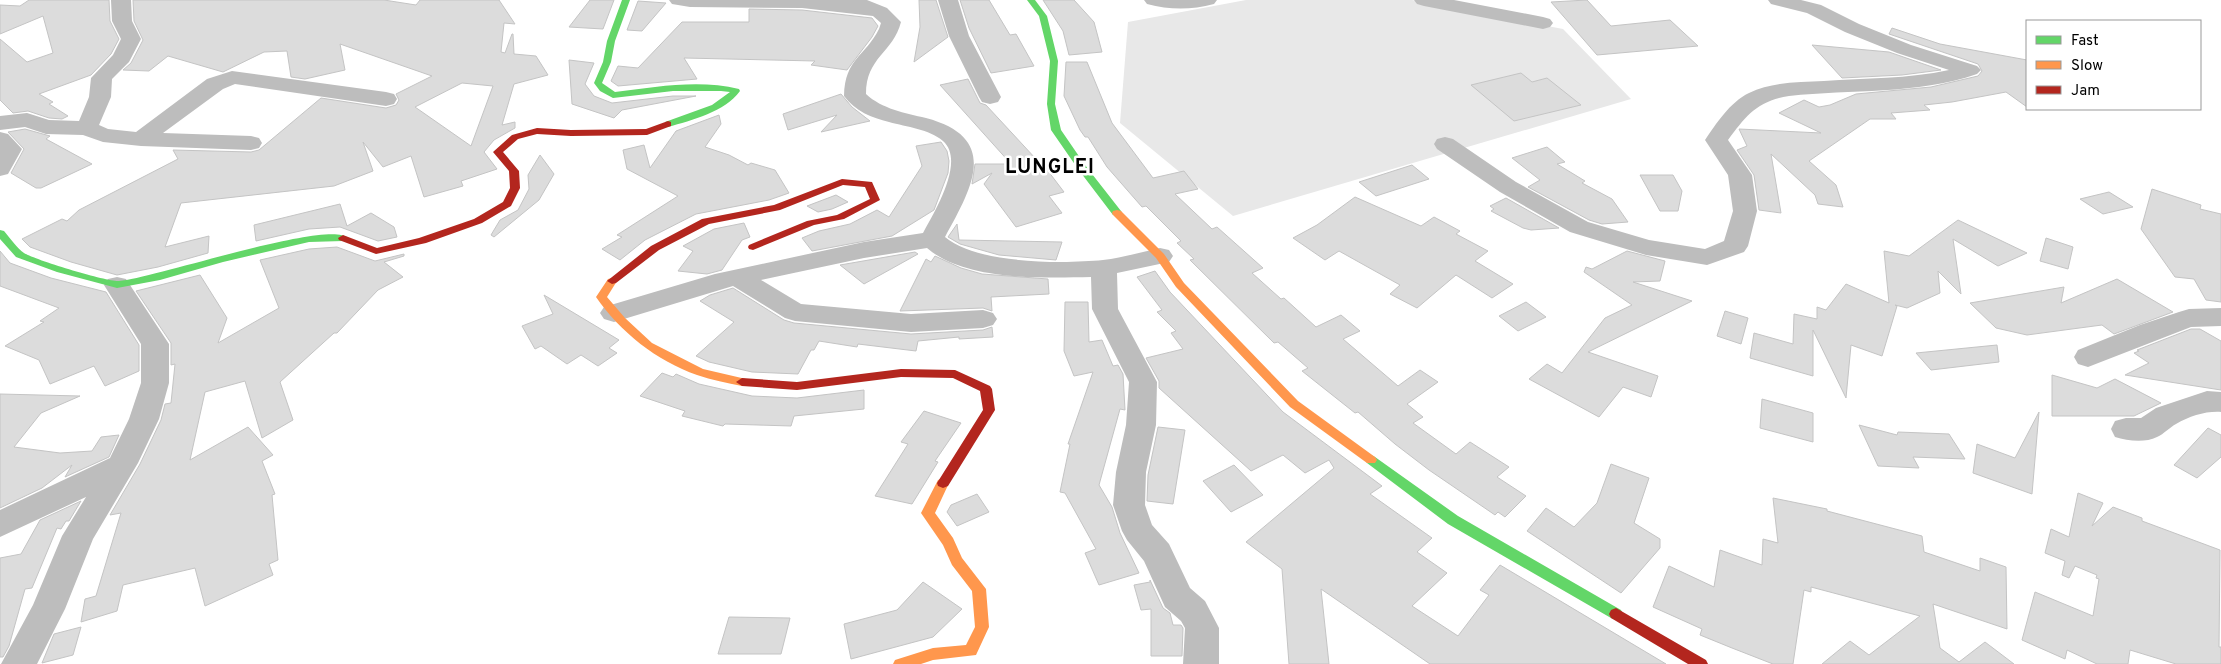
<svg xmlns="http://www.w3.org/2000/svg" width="2221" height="664" font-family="Overpass,sans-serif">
  <rect width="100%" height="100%" fill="#fff"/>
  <path fill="#e8e8e8" d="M1246 0H1412L1563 29 1631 99 1233 216 1120 123 1128 22Z"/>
  <path fill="#dcdcdc" stroke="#c4c4c4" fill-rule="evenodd" d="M29 0H109L110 21 119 39 111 54 91 75 39 94 53 102 49 104 68 116 62 119 49 118 28 111 13 113 0 100V39L27 62 53 53 43 16 0 34V5L20 6Z
    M133 0H384L416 5 420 0H499L515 24 504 23 501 52 505 53 512 34H513L514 54 536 56 548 75 514 84 502 125 515 122V128L494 140 484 152 497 169 461 181 463 186 424 197 411 156 383 167 363 142 373 171 334 186 181 203 165 247 209 236 208 253 158 267 117 275 71 262 30 247 22 239 62 219 67 221 79 210 178 159 173 150 251 152 259 150 321 98 386 108 396 105 399 100 396 94 432 76 340 44 345 70 305 79 291 77 287 51 264 52 223 72 168 56 149 71 123 70 131 63 143 40 134 21ZM462 83 493 86 471 146 415 107Z
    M590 0H614L603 29 569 27Z
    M919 0H936L948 37 914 62 920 27Z
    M960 0H989L1010 35 1016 34 1034 66 991 73 969 28Z
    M1043 0H1074L1094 22 1102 52 1069 55 1063 31Z
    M1587 0 1611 26 1670 20 1698 46 1597 55 1551 2Z
    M638 1 666 3 642 31 627 30Z
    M749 9 802 10 872 18 878 26 872 37 847 70 811 65 815 61 684 58 697 79 618 86 611 81 618 66 638 68 682 22H749Z
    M1892 28 1940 44 2027 60V107L2006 92 1952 102 1924 105 1930 110 1891 113 1896 119H1870L1809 161 1836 185 1843 207 1818 204 1815 195 1771 154 1781 213 1759 210 1754 175 1737 150 1747 146 1739 129 1821 133 1779 113 1804 100 1819 107 1830 105 1856 94 1931 87 1978 76 1982 71 1978 64 1889 34Z
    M1812 45 1889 52 1941 70 1902 75 1842 78Z
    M569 60 594 63 585 84 594 96 612 103 673 96H696L622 110 614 118 572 104Z
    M1066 62H1087L1112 123 1153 178 1184 171 1198 189 1175 194 1212 229 1217 227 1263 268 1252 273 1281 299 1284 298 1316 327 1341 315 1360 331 1343 339 1398 386 1420 370 1438 382 1407 404 1423 417 1413 423 1456 454 1470 442 1509 467 1497 477 1526 496 1505 517 1498 512 1495 515 1429 470 1395 444 1358 412 1355 413 1302 371 1308 368 1278 342 1274 343 1190 260 1194 259 1177 243 1181 241 1146 206 1142 207 1107 167 1088 137H1085L1080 130 1064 96Z
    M1521 73 1532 82 1547 78 1581 105 1514 121 1471 85Z
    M968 79 980 103 986 105 1036 159H1039L1064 192 1049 196 1062 213 1016 227 984 184 992 173 972 184 975 164H1011L940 85Z
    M841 94 852 107 870 121 821 132 837 115 788 130 783 114Z
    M719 115 721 124 705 147 729 155 748 165 751 163 775 170 789 193 769 200 696 214 645 240 620 260 602 249 622 237 617 235 678 196 627 169 623 150 644 145 650 168 676 131Z
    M25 129 50 136 46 139 92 164 41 188H36L11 173 24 149 8 132Z
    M941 142 947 151 949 161 948 173 934 210 892 236 812 251 802 238 819 231 850 224 877 210 889 217 922 166 916 146Z
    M1547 147 1565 162 1557 164 1585 181 1582 183 1612 199 1628 222 1602 224 1589 220 1528 187 1540 180 1512 158Z
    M540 155 554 174 539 200 494 237 491 235 500 220 518 210 529 189 528 175Z
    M1412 165 1429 179 1376 196 1359 182Z
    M1640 175H1673L1682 191 1678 211H1660Z
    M2152 189 2201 205 2200 209 2221 214V302L2206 300 2194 279 2175 277 2141 229Z
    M2109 192 2133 207 2103 214 2080 199Z
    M836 195 848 202 832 209 818 212 807 206Z
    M1355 197 1421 226 1434 217 1460 231 1456 234 1488 251 1475 261 1513 284 1492 298 1456 275 1417 308 1390 294 1400 285 1339 251 1325 260 1293 238 1317 225Z
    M1506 198 1559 228 1531 230 1523 228 1491 211 1494 209 1490 206Z
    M340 204 347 226 371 213 394 227 397 237 378 241 340 227 309 229 256 241 254 225Z
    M1958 220 2027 253 1998 266 1953 239 1961 294 1938 271 1940 293 1907 308 1895 305 1897 306 1882 356 1851 345 1846 398 1813 330V376L1750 358 1754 333 1793 344 1794 314 1817 319V307L1826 310 1846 284 1889 303 1884 251 1909 256Z
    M744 223 750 237 742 240 722 270 707 274 678 271 693 251 683 246 714 229Z
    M957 224 959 240 1062 242 1056 260 999 255 960 244 948 237Z
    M2046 238 2073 247 2068 269 2040 261Z
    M337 247 375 261 404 254V256L384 262 403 277 378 290 337 333H334L280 382 293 420 262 438 245 381 205 392 190 460 248 427 273 455 262 461 275 494 272 495 278 560 269 564 273 575 205 606 195 568 123 585 117 611 81 622 85 599 96 596 121 513 110 515 140 464 161 420 165 404 171 403 175 364 171 365V343L136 291 200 275 227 318 218 343 279 308 260 260 309 249Z
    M0 251 10 263 51 278 106 292 139 345V371L105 386 94 366 50 384 39 360 5 346 44 322 40 321 59 308 0 286Z
    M1627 251 1665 261 1660 281 1633 282 1692 301 1588 352 1658 376 1651 397 1623 387 1599 417 1529 379 1547 364 1562 373 1605 318 1632 305 1584 272 1586 267 1592 269Z
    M915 252 918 254 864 284 840 265Z
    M935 256 961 268 982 274 1048 279 1049 294 991 297 992 311 983 308 900 311 926 259 931 262Z
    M1155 271 1170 292 1283 412 1382 486 1370 494 1432 538 1417 552 1447 573 1412 606 1458 636 1489 595 1480 590 1500 565 1666 664H1430L1321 589 1329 664H1289L1282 569 1246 542 1334 468 1329 460 1305 473 1283 455 1251 471 1159 388V381L1146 358 1183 349 1171 333 1176 331 1157 312 1162 310 1137 277Z
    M2117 279 2173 312 2114 334 2102 325 2027 335 1996 328 1970 303 2064 287 2061 303Z
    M733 288 784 320 794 323 911 334 983 330 992 327 993 337 959 339V337L918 341 916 351 858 344 857 347 819 341 814 350H811L798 374 752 372 709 362 696 356 734 322 700 301 710 295Z
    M544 295 619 340 609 348 617 353 598 366 581 355 567 364 541 346 535 349 522 326 553 314Z
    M1065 302H1088L1089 342 1102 340 1113 366 1118 365 1123 374 1125 410 1120 409 1099 485 1112 507 1120 533 1139 573 1099 585 1085 553 1096 549 1065 493 1060 492 1070 444H1068L1093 372 1074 376 1064 351Z
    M1526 302 1546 317 1518 331 1499 316Z
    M1725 311 1748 318 1741 344 1717 336Z
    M2191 329H2200L2221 341V390L2125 375 2149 363 2134 353 2139 351 2137 350Z
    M1997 345 1999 362 1931 370 1916 353Z
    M662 373 673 377 676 374 699 384 752 396 797 398 864 390V409L794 416 791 426 725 424 723 426 682 416 685 411 640 396Z
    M2052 375 2097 388 2115 379 2161 403 2134 416H2052Z
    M0 394 80 396 41 413 14 447 60 453 92 451 101 437 119 435 109 457 65 477 72 465 42 488 0 508Z
    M1762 399 1813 413V442L1760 428Z
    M924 411 961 423 935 461 938 462 912 504 875 496 908 444 901 442Z
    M2039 412 2032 494 1973 473 1977 444 2015 458Z
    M1859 425 1897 435 1898 432 1949 434 1965 459 1913 457 1919 468 1878 466Z
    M1158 427 1185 430 1173 504 1147 501 1148 475Z
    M2208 428 2221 435V457L2197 478 2174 465Z
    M1611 464 1649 478 1634 523 1660 539V548L1621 593 1527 531 1546 508 1574 527 1597 503Z
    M1234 465 1263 495 1231 512 1203 481Z
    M2078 493 2103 503 2092 526 2113 507 2142 518V521L2220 550 2219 647H2221V664H2176L2130 650 2128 664H2097L2067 650 2065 659 2022 640 2035 592 2093 616 2099 579 2096 578 2097 575 2075 566 2069 578 2062 575 2065 561 2045 553 2051 529 2069 537Z
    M977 494 989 512 957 526 947 512 951 505Z
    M1773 498 1827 509V511L1922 536 1924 552 1980 571V558L2006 567 2007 629 1933 604 1940 648 1959 662 1985 642 2014 664H1822L1850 641 1869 655 1920 616 1811 587V592L1804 590 1793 664H1773L1732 648 1700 635 1702 629 1653 607 1669 566 1714 587 1720 550 1762 565 1763 539 1778 543Z
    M81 501 69 521H66L61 529 57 528 32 588 25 589 9 646 3 657H0V558L21 554 40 520Z
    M1150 580 1163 608 1170 613 1173 625H1181L1183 628 1182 656H1151V609L1141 610 1134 585 1150 582Z
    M923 582 962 609 933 637 851 659 844 624 897 610Z
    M729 617 790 618 781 654H718Z
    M81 627 73 655 42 663 54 634Z"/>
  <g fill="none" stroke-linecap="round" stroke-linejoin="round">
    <path fill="#bdbdbd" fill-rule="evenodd" d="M111 0H131L132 21 141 39 129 62 112 79 111 97 99 125 108 129 136 132 207 79 232 71 386 92 394 94 397 99 394 104 386 106 235 84 223 89 163 133 251 136 259 138 262 143 259 148 251 150 141 146 103 142 83 135 46 134 25 127 0 130V116L27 113 49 120 79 121 89 97 91 78 113 55 121 39 112 21Z
      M669 0H867L887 8 901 22C893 53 866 57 866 94 882 109 905 113 926 118 1001 138 972 188 945 237 977 264 1062 264 1103 260 1122 258 1141 252 1160 248L1169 250 1173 256 1169 262 1117 273 1118 309 1157 382 1156 425 1146 472 1145 505 1152 525 1169 544 1190 588 1205 601 1219 628V664H1183L1185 628 1181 621 1165 607 1144 561 1127 540 1122 531 1113 505 1116 472 1126 425 1129 382 1092 309 1091 277C1043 278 965 281 927 248L864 258 761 280 801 304 911 314 983 310 993 313 997 319 993 325 983 328 911 332 795 321 785 318 733 286 614 322 604 319 600 313 604 307 715 274 864 242 923 233C934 213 966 161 943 141 929 129 907 127 889 122 872 118 855 111 844 96 845 58 865 57 879 29L881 23 873 16 802 8 690 7 672 4Z
      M938 0H958L969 36 1001 97 998 102 990 104 982 102 979 97 949 36Z
      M1144 0H1217L1214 4C1191 10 1170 10 1147 4Z
      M1414 0H1454L1543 17 1550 19 1553 23 1550 27 1543 29 1424 6 1417 4Z
      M1768 0H1801L1821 5 1859 24 1911 45 1977 66 1981 70 1977 74C1916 95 1852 89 1789 96 1757 101 1746 116 1728 140L1752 175 1757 211 1748 246 1744 252 1707 265 1646 255 1570 232 1500 192 1437 149 1434 144 1437 139 1445 137 1453 139 1516 182 1588 222 1649 240 1705 249 1724 241 1733 211 1728 175 1705 140C1716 124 1730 102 1749 93 1772 82 1799 82 1824 81 1865 78 1908 79 1949 70L1897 53 1845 32 1807 13 1771 4Z
      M0 132 8 134 22 149 8 174 0 176Z
      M117 277 126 279 169 344V383L159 419 138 463 93 539 65 609 37 664H1L33 605 62 536 86 497 0 537V510L110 458 129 419 141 383V344L104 285 108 279Z
      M2221 308V326L2191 327 2088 367 2078 364 2074 357 2078 350 2140 325 2179 312 2189 309Z
      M2207 391 2221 392V412C2206 411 2190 416 2176 424 2170 427 2164 434 2157 437 2145 443 2128 441 2115 437L2111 429 2115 421 2126 418H2141L2156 408Z"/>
    <path fill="#63d668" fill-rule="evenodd" d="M622 0H630L615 41 611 62 602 83 615 92C655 87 699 79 739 89L740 91C725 112 692 120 668 127L665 126V122L712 105 730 92 721 91H673L613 98 600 91 594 83 603 62 607 41Z
      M1027 0H1035L1047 16 1058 61 1055 104 1061 130 1085 165 1121 211 1122 213 1121 215H1113L1078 169 1051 130 1047 104 1050 61 1039 16Z
      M0 230 4 231C10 238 17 248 24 253 35 260 108 282 119 281 155 278 329 219 348 238L343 241 309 242 223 262 160 280 117 288 57 272 16 257 0 239Z
      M1371 455 1375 457 1458 516 1621 610 1623 614 1621 618 1616 620 1611 618 1448 524 1367 463 1365 460 1367 457Z"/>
    <path fill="#ff974d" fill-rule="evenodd" d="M1117 210 1121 211 1164 254 1184 283 1298 401 1375 457 1377 460 1375 463H1367L1290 407 1176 287 1156 258 1113 215 1112 213 1113 211Z
      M612 278 617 281 607 297 625 318 652 343 703 369 746 379 748 382 746 385 742 386C727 383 712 380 697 375 657 361 620 332 596 297L608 279Z
      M943 478 948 480 949 483 935 513 953 538 962 558 986 589 989 627 976 655 933 660 921 664H893L895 660 933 648 966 645 975 627 972 591 952 565 943 545 921 513 938 480Z"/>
    <path fill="#b3261e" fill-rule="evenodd" d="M668 121 671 122V126L647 135 571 136 537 134 518 139 503 152 519 171 520 188 511 206 482 223 426 243 376 254 339 240 338 238 343 235 377 248 419 238 474 219 503 202 510 188 509 171 493 152 512 135 537 128 571 130 646 129Z
      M842 179 872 182 880 200 844 219 814 225 753 250 749 249 748 247 749 245 807 221 837 215 870 199 865 187 843 185 780 210 709 224 659 250 616 283 612 284 607 281 651 246 702 219 774 205Z
      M901 369 955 370 990 386 992 389 995 410 948 486 943 488 938 486 937 483 983 410 980 391 953 378 901 377 797 390 742 386 736 382 742 378 797 382Z
      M1616 608 1706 660 1708 664H1688L1611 618 1609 614 1611 610Z"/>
  </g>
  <g text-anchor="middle" stroke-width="5" stroke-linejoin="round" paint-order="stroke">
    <g font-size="20" font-weight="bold" letter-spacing="1" fill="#000" stroke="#fff">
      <text x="1050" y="173">LUNGLEI</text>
    </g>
  </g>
  <rect x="2026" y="20" width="175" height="90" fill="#ffffff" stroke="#999999"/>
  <rect x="2036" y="36" width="25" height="8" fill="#63d668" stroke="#999999"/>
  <text x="2071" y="45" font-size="15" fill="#000000">Fast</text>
  <rect x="2036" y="61" width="25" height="8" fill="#ff974d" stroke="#999999"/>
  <text x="2071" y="70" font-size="15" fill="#000000">Slow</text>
  <rect x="2036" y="86" width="25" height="8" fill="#b3261e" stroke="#999999"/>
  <text x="2071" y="95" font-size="15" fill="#000000">Jam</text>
</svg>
